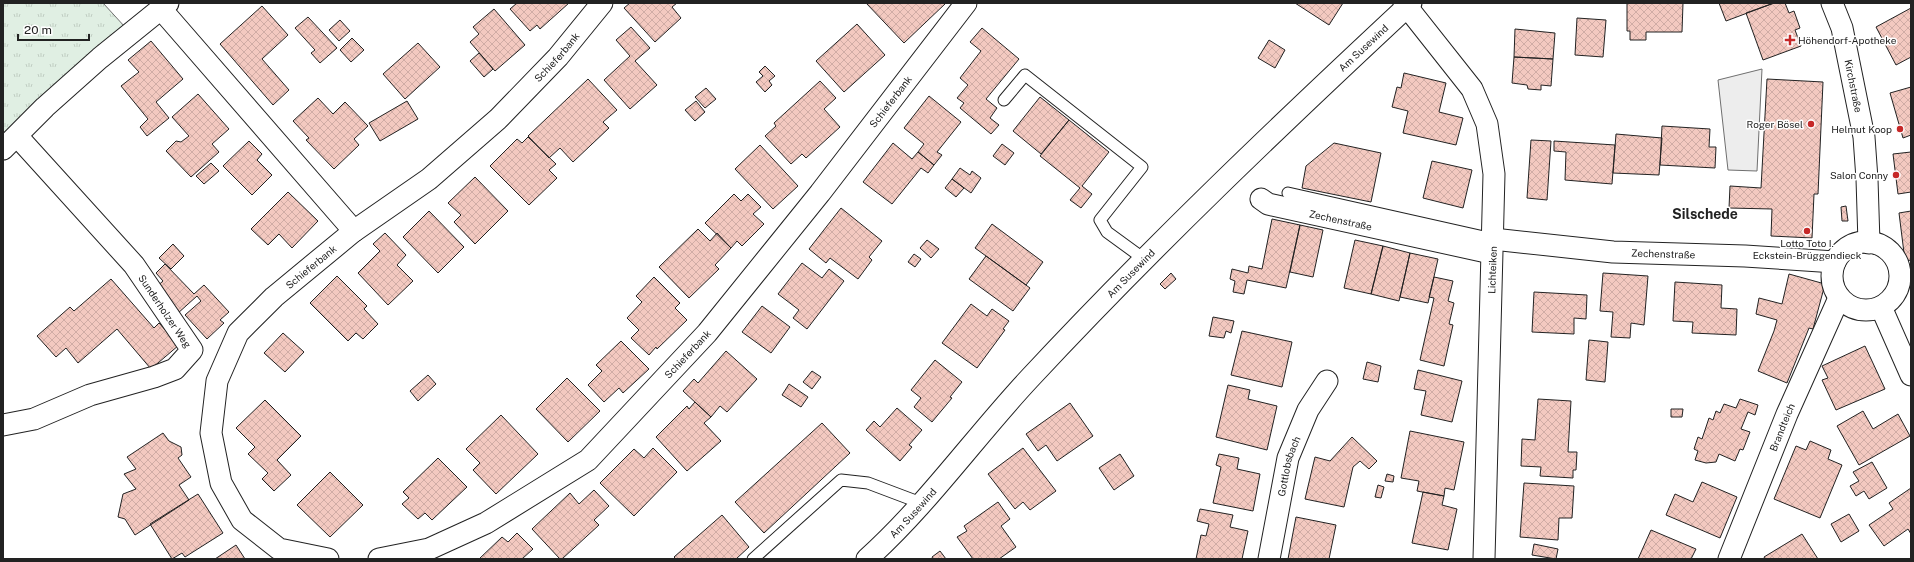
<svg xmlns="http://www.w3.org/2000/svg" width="1914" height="562" font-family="'Public Sans',sans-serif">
  <defs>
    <pattern id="grass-tufts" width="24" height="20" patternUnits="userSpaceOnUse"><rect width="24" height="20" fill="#e0efe3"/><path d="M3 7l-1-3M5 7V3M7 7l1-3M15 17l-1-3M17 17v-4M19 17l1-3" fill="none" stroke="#c0cdc2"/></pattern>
    <pattern id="building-cross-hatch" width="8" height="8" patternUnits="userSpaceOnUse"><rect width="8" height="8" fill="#f3c9c0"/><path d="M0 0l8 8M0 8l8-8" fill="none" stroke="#d0aca5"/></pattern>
  </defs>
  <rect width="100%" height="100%" fill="#fff"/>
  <path fill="url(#grass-tufts)" stroke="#6f6f6f" d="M3 3H103L125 27 3 141Z"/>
  <path fill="#ededed" stroke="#6f6f6f" d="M1762 69 1757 171 1728 170 1718 80Z"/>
  <path fill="url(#building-cross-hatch)" stroke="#222" d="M517 3H569L540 29 537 25 530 31 510 9Z
    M630 3H677L672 7 681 18 655 42 624 8Z
    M866 3H946L904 43Z
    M1295 3H1343L1329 25Z
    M1627 3H1683L1682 32H1646V40H1630V31H1627Z
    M1719 3H1774L1726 21Z
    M1774 3H1785L1789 13 1794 11 1800 28 1795 30 1801 46 1763 60 1746 13Z
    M262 6 288 35 262 59 289 90 273 105 220 44Z
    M1911 8V57L1896 65 1876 27Z
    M494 9 525 45 495 71 470 42 479 34 473 27Z
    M308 17 337 48 320 63 311 53 315 50 295 28Z
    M1577 18 1606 20 1603 57 1575 55Z
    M340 20 350 31 339 41 329 30Z
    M857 24 885 55 844 92 816 61Z
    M631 27 650 48 635 61 657 85 630 109 604 80 630 56 616 40Z
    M982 28 1019 59 986 99 997 108 990 118 999 125 991 134 960 108 964 103 957 98 968 85 960 78 981 51 970 42Z
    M1515 29 1555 33 1553 59 1514 57Z
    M352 38 364 50 351 62 340 50Z
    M1269 40 1285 50 1275 68 1258 58Z
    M151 41 183 79 156 102 169 118 147 136 140 127 148 119 121 86 139 72 128 60Z
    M418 43 440 67 405 99 383 74Z
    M479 53 493 69 484 77 470 61Z
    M1514 57 1553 59 1551 86 1541 85V90L1528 89 1527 85 1512 83Z
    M765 66 775 76 769 81 772 85 765 92 756 82 763 76 759 72Z
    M1404 73 1446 83 1439 112 1463 118 1456 145 1403 133 1408 111 1392 107 1397 87 1401 88Z
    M588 79 617 110 603 122 609 128 573 162 560 148 549 158 528 136Z
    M1767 79 1823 82 1818 194H1814L1812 238 1771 236 1772 209 1729 208 1730 186 1761 188Z
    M820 81 836 98 824 109 840 127 806 158 802 154 791 164 765 136 776 126 774 123Z
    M1911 87V135L1903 138 1890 93Z
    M706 88 716 99 705 108 695 97Z
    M198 94 229 129 212 144 219 152 191 177 166 151 176 141 181 142 189 136 172 117Z
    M929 96 961 122 937 152 942 155 934 165 918 152 924 144 904 128Z
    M1040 97 1069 120 1041 154 1013 131Z
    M318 98 333 114 345 102 368 126 354 139 359 145 334 169 306 140 309 138 293 121Z
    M407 101 418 119 380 141 369 123Z
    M696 101 705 112 695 121 685 110Z
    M1069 120 1109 152 1082 186 1092 194 1081 208 1070 200 1080 188 1040 156Z
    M1662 126 1710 129 1709 147H1716L1715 168 1660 165Z
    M1616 134 1662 138 1659 175 1613 173Z
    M528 137 556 164 549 170 557 178 529 205 490 166 517 139 522 143Z
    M1531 140 1551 141 1547 200 1527 198Z
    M249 141 262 154 257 160 272 175 252 195 223 166Z
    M1554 141 1615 145 1612 184 1565 180 1566 152 1554 151Z
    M893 143 912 159 918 152 934 165 928 173 921 168 892 204 863 182Z
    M1334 143 1381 153 1371 202 1302 188 1306 166Z
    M1002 144 1014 153 1005 165 993 156Z
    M760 145 798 186 773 209 735 169Z
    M1911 152V192L1898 194 1893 154Z
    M1432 161 1472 170 1463 208 1423 198Z
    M211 163 219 171 204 184 196 176Z
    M960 168 970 175 972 171 981 178 971 193 952 179Z
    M475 177 508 211 475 244 454 222 461 215 448 203Z
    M952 179 964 188 956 197 945 188Z
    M288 192 318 221 292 248 279 234 268 245 251 229Z
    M734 194 741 201 748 194 761 207 753 214 764 224 742 246 737 241 731 248 705 223Z
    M1846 206 1848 221H1842L1841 207Z
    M841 208 882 241 869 257 872 260 858 279 830 258 826 263 809 249Z
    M429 211 464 247 438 273 403 237Z
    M1911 211V260L1905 261 1899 213Z
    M1272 219 1300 225 1286 288 1247 280 1244 294 1233 292 1235 281 1230 279 1232 269 1248 273 1249 266 1262 269Z
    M992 224 1043 262 1026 285 975 248Z
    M1300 225 1323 230 1313 277 1290 272Z
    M698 229 710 241 717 233 731 248 715 265 719 269 689 298 659 267Z
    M385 233 406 255 397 265 413 281 388 305 358 273 380 251 373 244Z
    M927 240 939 249 931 258 920 248Z
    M1355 240 1383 246 1371 294 1344 288Z
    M173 244 184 256 171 269 159 258Z
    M1383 246 1410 253 1399 301 1371 294Z
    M1410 253 1438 259 1428 303 1400 297Z
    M914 254 921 259 915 267 908 262Z
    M986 256 1030 288 1013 311 969 279Z
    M802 263 822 278 829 269 844 281 807 329 793 318 799 310 778 294Z
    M165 264 194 294 204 285 229 312 220 320 224 323 207 339 185 315 201 301 197 296 177 314 154 289 163 281 156 273Z
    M1171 273 1176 279 1165 289 1160 284Z
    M1603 273 1648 276 1644 325 1631 323 1630 338 1611 337 1613 312 1600 311Z
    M1789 274 1825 284 1813 329 1809 328 1787 383 1758 371 1774 331 1777 320 1756 314 1759 298 1782 304Z
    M337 276 367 306 364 309 378 324 363 339 356 333 348 341 310 303Z
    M654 277 680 303 675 308 687 320 657 349 656 347 649 355 631 338 639 330 627 318 642 302 636 296Z
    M1434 277 1453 281 1448 301 1454 303 1449 324 1453 325 1444 366 1420 360 1434 298 1429 297Z
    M111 279 154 328 159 323 179 345 151 369 117 329 78 363 66 348 56 357 37 336 70 307 74 311Z
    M1675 282 1722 285 1721 308 1737 309 1736 335 1692 333 1693 322 1673 321Z
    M1534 292 1587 295 1586 319 1574 318V334L1532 332Z
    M971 304 987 316 992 309 1009 321 1003 329 1005 330 977 368 942 343Z
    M762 306 790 327 771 353 742 332Z
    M1213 317 1234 321 1231 333 1226 331 1224 338 1209 336Z
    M1242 331 1292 342 1282 387 1231 375Z
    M283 333 304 352 285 372 264 353Z
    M1589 340 1608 342 1605 382 1586 380Z
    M621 341 649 369 623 393 619 388 604 402 588 385 602 371 596 365Z
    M1865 346 1885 389 1836 410 1822 380 1828 378 1822 366Z
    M726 351 757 379 727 412 720 406 711 417 683 391 694 379 698 383Z
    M935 360 962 382 950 397 952 398 932 422 914 407 921 398 911 390Z
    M1367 362 1381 366 1378 382 1363 379Z
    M1418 370 1462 381 1452 422 1421 415 1426 391 1414 389Z
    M812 371 821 377 812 389 803 382Z
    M428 375 436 384 418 401 410 391Z
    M567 378 600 411 568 442 536 409Z
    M789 384 808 397 801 407 782 395Z
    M1228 385 1250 390 1248 399 1277 406 1267 450 1216 437Z
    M1538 399 1571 401 1568 452H1577L1576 470H1573V478L1540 476 1541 467 1521 466 1522 439 1535 440Z
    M1740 399 1758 405 1755 415 1748 412 1741 429 1750 432 1743 450 1740 449 1735 461 1719 454 1716 462 1706 463 1695 460 1698 451 1694 449 1698 437 1702 439 1709 418 1713 420 1716 411 1720 413 1724 404 1736 408Z
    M265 400 301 436 277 460 291 475 274 491 262 479 268 473 248 454 255 447 236 428Z
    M695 402 711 417 704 423 721 441 687 471 656 437 687 406 689 409Z
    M1070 403 1093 436 1057 461 1046 445 1038 451 1026 434Z
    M897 408 922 430 909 445 912 447 900 461 866 430 874 421 880 427Z
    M1671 409H1683L1682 417H1671Z
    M1863 411 1873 429 1898 414 1910 436 1859 465 1837 426Z
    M501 415 538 454 496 494 473 470 480 463 466 449Z
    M822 423 850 453 764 533 735 502Z
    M1410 431 1464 442 1454 490 1445 488 1444 496 1417 491 1419 481 1401 478Z
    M163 433 169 441 181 447 182 455 178 458 191 477 179 485 189 500 135 535 125 519 118 517 123 494 136 489 124 474 136 469 127 457Z
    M1352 437 1377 461 1369 469 1360 461 1353 467 1344 507 1305 499 1315 457 1330 461Z
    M1810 441 1831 450 1828 459 1842 465 1820 518 1774 499 1796 446 1806 450Z
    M653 448 677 472 634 516 600 483 634 449 644 458Z
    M1023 448 1056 491 1030 510 1023 502 1015 509 988 474Z
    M1120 454 1134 476 1114 490 1099 468Z
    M1219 454 1239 458 1237 469 1260 474 1253 511 1213 503 1221 467 1216 465Z
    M438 458 467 487 432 520 425 513 418 519 402 504 409 498 403 492Z
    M1872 462 1887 488 1869 499 1864 491 1856 496 1850 486 1859 481 1853 472Z
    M330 472 363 505 330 537 297 505Z
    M1387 474 1394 476 1393 482 1385 481Z
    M1702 482 1737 497 1720 538 1666 515 1675 494 1693 502Z
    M1524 483 1574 486 1572 518H1559L1558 540 1520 537Z
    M1378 485 1384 487 1381 498 1375 497Z
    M1911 488V534L1908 529 1884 546 1869 525 1893 509 1889 503Z
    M594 490 609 506 594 520 599 525 562 559H560L532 529 570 493 579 504Z
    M1423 492 1444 496 1442 505 1457 509 1448 550 1412 543Z
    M198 494 223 533 185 557 182 553 172 559 150 524Z
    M998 502 1010 519 1001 526 1016 547 999 559H973L957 537 967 531 964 526Z
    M1200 509 1233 515 1230 527 1248 531 1242 559H1196L1201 535 1206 536 1209 524 1197 521Z
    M1849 514 1859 531 1841 542 1831 524Z
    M722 515 749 547 736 559H676L674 557Z
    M1296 517 1336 525 1329 559H1288Z
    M1651 530 1696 549 1691 559H1638Z
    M517 533 533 549 522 559H479L502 537 508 542Z
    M1802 534 1818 559H1765L1764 557Z
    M1534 544 1558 549 1556 559 1532 555Z
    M236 545 245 559H215Z
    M940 551 946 559H933L932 557Z"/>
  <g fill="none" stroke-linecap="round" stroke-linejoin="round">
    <g stroke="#222" stroke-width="13">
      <path id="lane" d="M1004 100 1025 75 1142 167 1100 220 1107 232 1144 259
        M1288 193 1493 239
        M753 559 841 480 868 483 921 503"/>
    </g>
    <g stroke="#222" stroke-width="23">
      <g id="street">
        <path d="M1404 3 1472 89 1487 124 1494 174 1484 559"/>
        <path id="s1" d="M1832 3 1842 28 1864 137 1867 179 1869 243"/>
        <path d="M161 9 354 231"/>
        <path d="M3 149 45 107 100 58 168 3"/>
        <path id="s2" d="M1261 199 1268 204 1491 253"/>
        <path id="s3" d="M1493 239 1613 252 1745 256 1835 262"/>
        <circle cx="1866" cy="276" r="34"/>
        <path d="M1881 307 1911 375"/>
        <path d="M3 425 34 419 90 395 154 377 175 369 192 350 134 265 17 136"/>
        <path id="s4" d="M328 559 279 549 242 520 221 483 211 433 217 381 238 333 274 297 354 231 429 179 498 119 558 57 602 3"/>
        <path id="s5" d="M379 559 429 549 486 523 588 460 707 333 820 193 966 3"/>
        <path id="s6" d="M867 559C927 505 974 438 1029 379 1151 248 1280 125 1411 3"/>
        <path id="s7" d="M1269 559 1288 458 1308 410 1327 381"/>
        <path id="s8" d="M1729 559 1787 414 1839 298"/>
      </g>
    </g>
    <use href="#lane" stroke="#fff" stroke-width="11"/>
    <use href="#street" stroke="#fff" stroke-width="21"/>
  </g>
  <g fill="#c62828" stroke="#fff" stroke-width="1.5">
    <path d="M1788 34h4v4h4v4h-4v4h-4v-4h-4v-4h4z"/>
    <circle cx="1811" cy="124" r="4"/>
    <circle cx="1900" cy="129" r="4"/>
    <circle cx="1896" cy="175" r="4"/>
    <circle cx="1807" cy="231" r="4"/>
  </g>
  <g text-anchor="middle" stroke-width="3" stroke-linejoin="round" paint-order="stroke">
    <g font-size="10" fill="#222" stroke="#fff" text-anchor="end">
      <text x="1798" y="44" text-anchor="start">Höhendorf-Apotheke</text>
      <text x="1803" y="128">Roger Bösel</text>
      <text x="1892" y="133">Helmut Koop</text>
      <text x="1888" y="179">Salon Conny</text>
      <text x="1807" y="247" text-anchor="middle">Lotto Toto I.<tspan x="1807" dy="12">Eckstein-Brüggendieck</tspan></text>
    </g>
    <g font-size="10" fill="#222" stroke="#fff">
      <text dy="4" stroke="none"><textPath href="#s6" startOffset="713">Am Susewind</textPath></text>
      <text dy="4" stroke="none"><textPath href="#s4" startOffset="718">Schieferbank</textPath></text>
      <text dy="4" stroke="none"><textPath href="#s1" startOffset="86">Kirchstraße</textPath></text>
      <text dy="4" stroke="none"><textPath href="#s5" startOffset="703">Schieferbank</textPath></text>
      <text dy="4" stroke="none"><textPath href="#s2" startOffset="83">Zechenstraße</textPath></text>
      <text dy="4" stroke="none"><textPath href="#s3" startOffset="171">Zechenstraße</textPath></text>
      <text dy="4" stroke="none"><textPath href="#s4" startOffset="394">Schieferbank</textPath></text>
      <text transform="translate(1492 270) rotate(-88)" y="4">Lichteiken</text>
      <text dy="4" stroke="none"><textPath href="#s6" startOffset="389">Am Susewind</textPath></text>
      <text transform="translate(165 311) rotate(56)" y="4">Sunderholzer Weg</text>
      <text dy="4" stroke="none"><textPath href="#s5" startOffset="379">Schieferbank</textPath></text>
      <text dy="4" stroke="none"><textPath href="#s8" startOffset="142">Brandteich</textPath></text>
      <text dy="4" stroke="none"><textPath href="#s7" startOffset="95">Gottlobsbach</textPath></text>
      <text dy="4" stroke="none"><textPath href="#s6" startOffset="65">Am Susewind</textPath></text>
    </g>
    <g font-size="14" font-weight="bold" fill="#222" stroke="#fff">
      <text x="1705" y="219">Silschede</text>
    </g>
  </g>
  <rect width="1914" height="562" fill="none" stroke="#222222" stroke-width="8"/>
  <path d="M18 34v6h71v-6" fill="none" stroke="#222222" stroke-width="2"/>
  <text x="24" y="34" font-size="12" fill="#222222" stroke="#ffffff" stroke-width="3" paint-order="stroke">20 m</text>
</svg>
